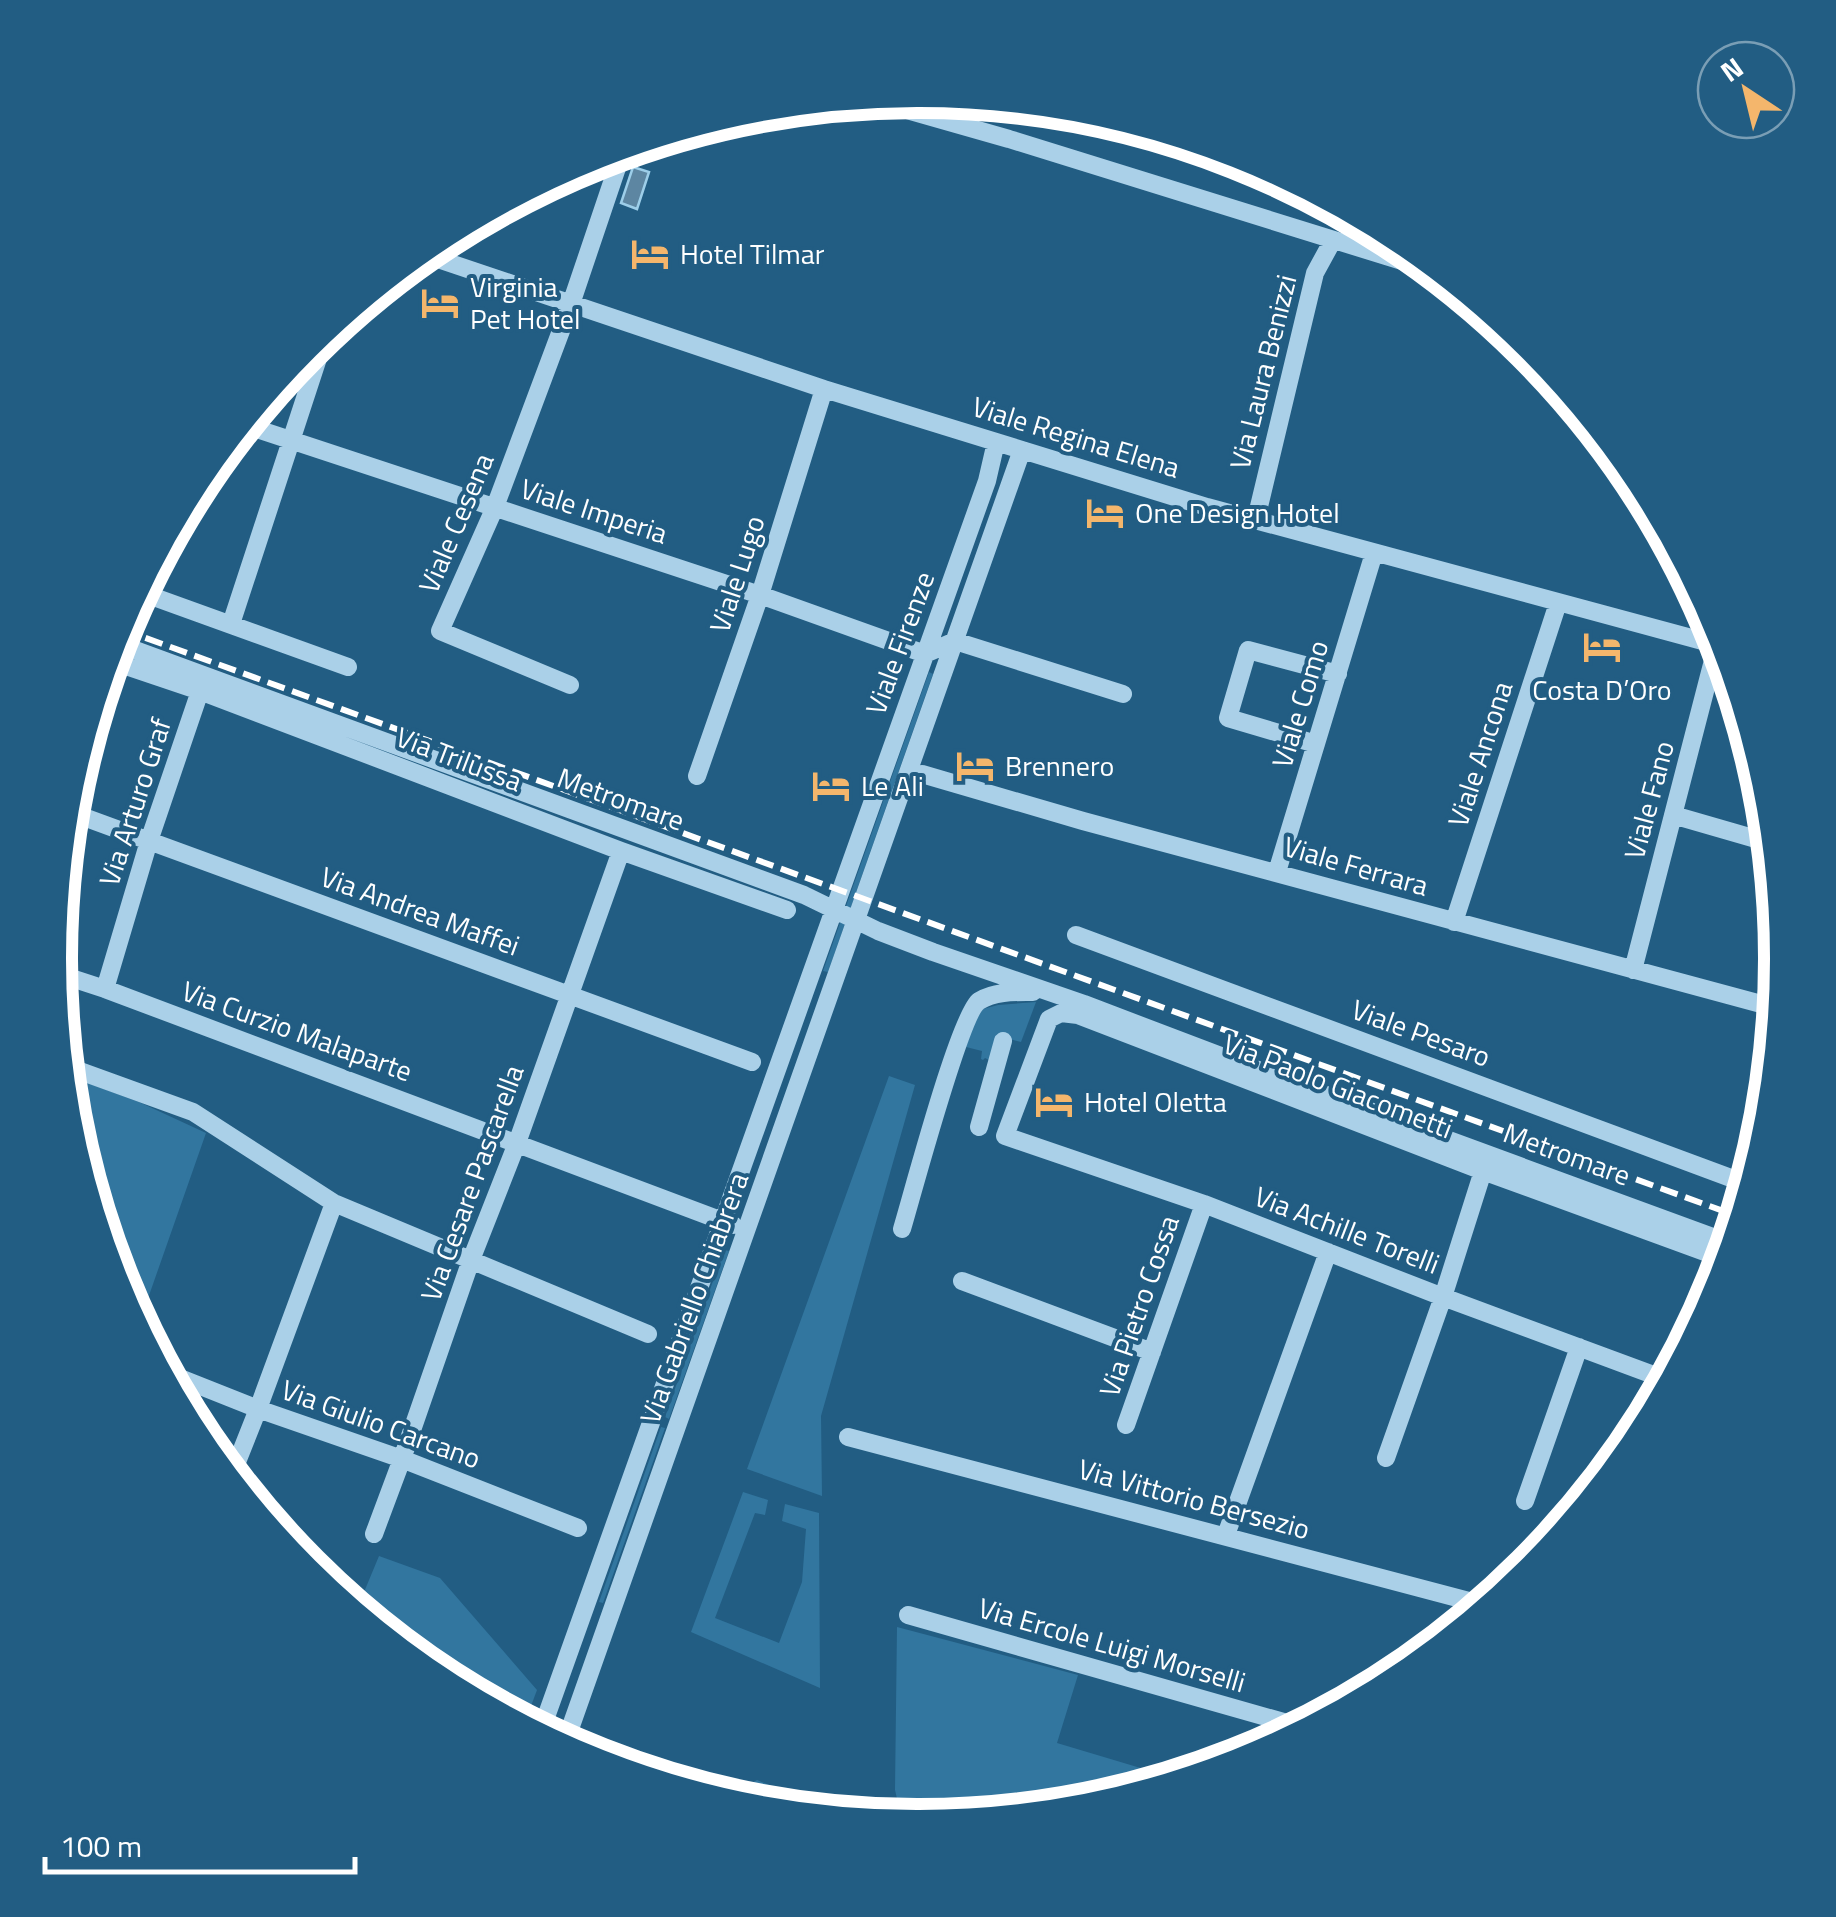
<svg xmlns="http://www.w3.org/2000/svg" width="1836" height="1917" font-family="'Titillium Web',sans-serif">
  <rect width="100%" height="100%" fill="#225d83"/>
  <path fill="#32769f" d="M929 672 933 674 828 972 823 971Z
    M1036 1002 1021 1042 998 1036 993 1062 985 1058 983 1060 981 1059 982 1051 966 1047 974 1023 983 1009 998 1005Z
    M66 1075 139 1102 206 1133 139 1324 120 1288 71 1126Z
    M889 1076 915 1085 821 1416 822 1496 747 1469Z
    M724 1250 729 1251 669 1419 665 1417Z
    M661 1427 665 1428 603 1603 599 1602Z
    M743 1492 768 1500 765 1515 755 1513 715 1618 779 1643 802 1582 806 1529 782 1521 785 1504 819 1513 820 1688 691 1632Z
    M379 1556 440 1578 537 1690 525 1722 438 1676 357 1609Z
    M897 1627 1078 1675 1057 1743 1174 1778 1086 1805 917 1821 902 1820 895 1790Z
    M757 1780 788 1793 787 1800 770 1807 744 1803 752 1783Z"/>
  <path fill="#5d86a2" stroke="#9dcee9" stroke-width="2.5" d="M633 167 649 172 637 209 621 203Z"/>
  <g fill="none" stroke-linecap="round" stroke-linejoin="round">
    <path stroke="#aad0e8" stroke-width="18" d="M872 100 1009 139 1434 271
      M423 254 824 389 1207 507 1721 646
      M245 425 760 595 925 654 955 641 1123 694
      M1256 519 1315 273 1333 240
      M140 592 348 667
      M231 624 326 334
      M116 643 804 895 878 931 933 952 1084 1004 1247 1066 1729 1243
      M111 661 200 691 621 851 787 910
      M570 685 440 631 495 507 571 304 623 150
      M1316 744 1228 718 1248 650 1338 674
      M922 774 1083 821 1776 1008
      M697 776 760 595 824 389
      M70 812 752 1062
      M1673 815 1770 843
      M1277 872 1374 553
      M1454 922 1558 603
      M1076 935 1747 1184
      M1633 970 1717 645
      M56 973 105 989 733 1225
      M105 989 149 841 200 691
      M66 1066 193 1112 334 1203 648 1334
      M979 1127 1003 1041
      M902 1229C912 1196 960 1014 979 1001 995 991 1016 992 1033 992
      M962 1281 1152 1352
      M165 1372 258 1409 402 1459 578 1528
      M1667 1380 1443 1297 1204 1204 1005 1136 1049 1019 1061 1013 1078 1015 1483 1171 1724 1259
      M1126 1425 1204 1204
      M848 1437 1484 1605
      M1386 1458 1443 1297 1483 1171
      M237 1462 258 1409 334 1203
      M1525 1501 1579 1347
      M374 1534 402 1459 471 1260 517 1143 621 851
      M1226 1535 1328 1252
      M908 1615 1301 1727
      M541 1731 987 481 996 442
      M565 1743 1022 450"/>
    <path stroke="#fff" stroke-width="6" stroke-dasharray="18 8" stroke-linecap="butt" d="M121 629 1737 1216"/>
  </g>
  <defs>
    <g id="hotel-bare" transform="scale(3)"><path d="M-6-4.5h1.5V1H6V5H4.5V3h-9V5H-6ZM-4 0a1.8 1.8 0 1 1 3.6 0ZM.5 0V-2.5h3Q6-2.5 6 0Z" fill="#f4b66c" stroke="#225d83" stroke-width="2.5" paint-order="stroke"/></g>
  </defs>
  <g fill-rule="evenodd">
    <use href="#hotel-bare" x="650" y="254"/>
    <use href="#hotel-bare" x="440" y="303"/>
    <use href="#hotel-bare" x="1105" y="513"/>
    <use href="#hotel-bare" x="1602" y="647"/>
    <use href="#hotel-bare" x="975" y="766"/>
    <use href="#hotel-bare" x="831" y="786"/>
    <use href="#hotel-bare" x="1054" y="1102"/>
  </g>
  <g text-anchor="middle" stroke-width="8" stroke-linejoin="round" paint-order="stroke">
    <g font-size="28" fill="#fff" stroke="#225d83" text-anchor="start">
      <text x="680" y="264">Hotel Tilmar</text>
      <text x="470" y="297">Virginia<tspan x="470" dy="32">Pet Hotel</tspan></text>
      <text x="1135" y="523">One Design Hotel</text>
      <text x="1602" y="700" text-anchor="middle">Costa D’Oro</text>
      <text x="1005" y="776">Brennero</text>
      <text x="861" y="796">Le Ali</text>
      <text x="1084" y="1112">Hotel Oletta</text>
    </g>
    <g font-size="28" fill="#fff" stroke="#225d83">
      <text transform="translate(1263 372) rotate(-76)" y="10">Via Laura Benizzi</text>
      <text transform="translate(1076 437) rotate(17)" y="10">Viale Regina Elena</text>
      <text transform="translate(594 511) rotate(18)" y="10">Viale Imperia</text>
      <text transform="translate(456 523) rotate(-67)" y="10">Viale Cesena</text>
      <text transform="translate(737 574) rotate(-72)" y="10">Viale Lugo</text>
      <text transform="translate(900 643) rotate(-70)" y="10">Viale Firenze</text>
      <text transform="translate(1300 704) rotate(-73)" y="10">Viale Como</text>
      <text transform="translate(1480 754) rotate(-72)" y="10">Viale Ancona</text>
      <text transform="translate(459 759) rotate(21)" y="10">Via Trilussa</text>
      <text transform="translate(621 799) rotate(20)" y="10">Metromare</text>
      <text transform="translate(1649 800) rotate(-75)" y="10">Viale Fano</text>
      <text transform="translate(135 802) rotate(-72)" y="10">Via Arturo Graf</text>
      <text transform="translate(1356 866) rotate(16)" y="10">Viale Ferrara</text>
      <text transform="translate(420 911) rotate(20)" y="10">Via Andrea Maffei</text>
      <text transform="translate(297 1031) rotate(20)" y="10">Via Curzio Malaparte</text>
      <text transform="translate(1421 1033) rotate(20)" y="10">Viale Pesaro</text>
      <text transform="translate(1338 1086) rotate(21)" y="10">Via Paolo Giacometti</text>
      <text transform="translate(1567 1154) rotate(20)" y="10">Metromare</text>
      <text transform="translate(472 1183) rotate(-70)" y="10">Via Cesare Pascarella</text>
      <text transform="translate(1347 1230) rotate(21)" y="10">Via Achille Torelli</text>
      <text transform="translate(694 1298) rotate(-70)" y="10">Via Gabriello Chiabrera</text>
      <text transform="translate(1139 1306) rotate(-71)" y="10">Via Pietro Cossa</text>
      <text transform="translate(381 1424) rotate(20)" y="10">Via Giulio Carcano</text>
      <text transform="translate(1194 1499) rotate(15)" y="10">Via Vittorio Bersezio</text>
      <text transform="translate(1112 1645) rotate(16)" y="10">Via Ercole Luigi Morselli</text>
    </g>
  </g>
  <path d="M0 0H1836V1917H0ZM917 113H919A845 845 0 0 1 1764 958V959A845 845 0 0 1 919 1804H917A845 845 0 0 1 72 959V958A845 845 0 0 1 917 113Z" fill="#225d83" fill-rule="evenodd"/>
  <path fill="none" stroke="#fff" stroke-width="12" d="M917 113H919A845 845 0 0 1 1764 958V959A845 845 0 0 1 919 1804H917A845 845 0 0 1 72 959V958A845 845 0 0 1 917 113Z"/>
  <g transform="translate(1746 90) rotate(325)"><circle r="48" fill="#225d83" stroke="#7a9eb5" stroke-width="2.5"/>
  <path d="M0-8L18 38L0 25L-18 38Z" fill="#f4b66c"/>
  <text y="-15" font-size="28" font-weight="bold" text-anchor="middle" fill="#ffffff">N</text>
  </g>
  <path d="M45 1857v15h310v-15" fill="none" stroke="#ffffff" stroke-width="5"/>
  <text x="60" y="1857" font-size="30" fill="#ffffff" stroke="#225d83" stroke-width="8" paint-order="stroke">100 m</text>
</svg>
